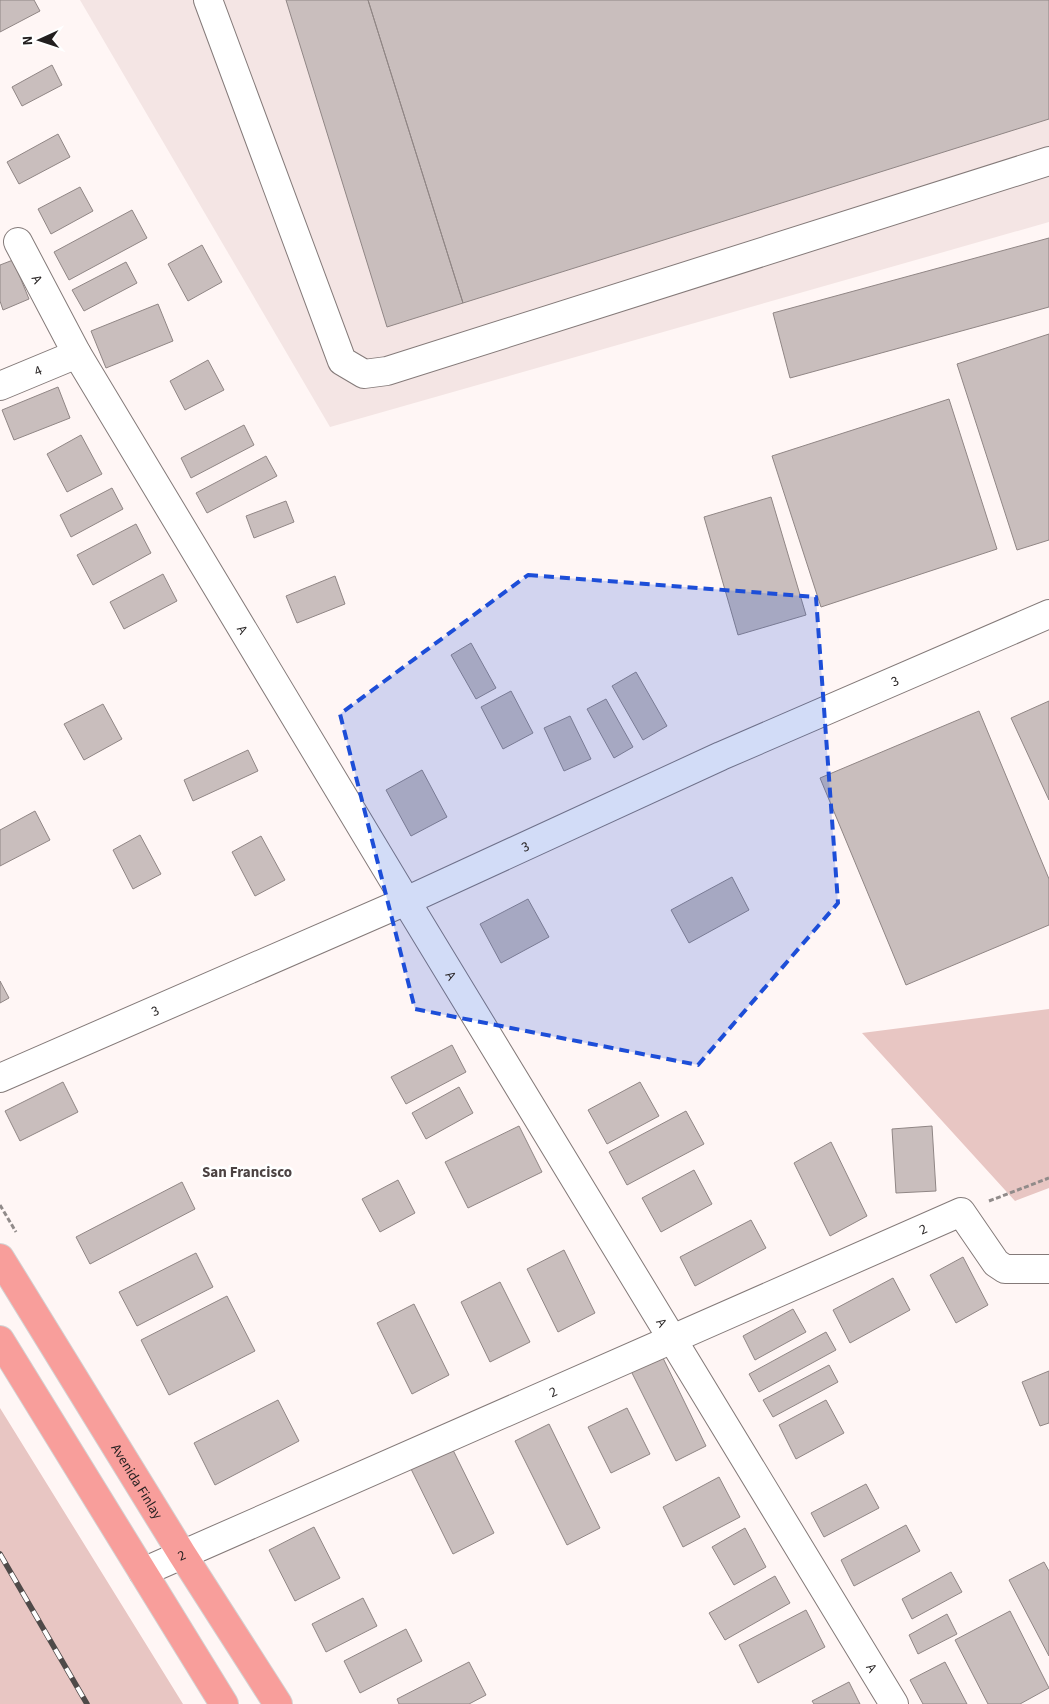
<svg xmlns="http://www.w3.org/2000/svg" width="1049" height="1704" font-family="'Source Sans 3',sans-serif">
  <rect width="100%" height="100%" fill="#fff6f5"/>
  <path fill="#f4e5e4" d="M80 0H1049V222L330 427Z"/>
  <path fill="#e8c6c3" d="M1049 1009V1188L1015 1201 862 1033Z
    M0 1408 183 1704H0Z"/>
  <path fill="#c9bebd" stroke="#908685" d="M0 0H34L40 11 0 32Z
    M286 0H368L463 303 387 327Z
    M368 0H1049V119L463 303Z
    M52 65 62 85 22 106 12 87Z
    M58 134 70 157 19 184 7 162Z
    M80 187 93 211 51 234 38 209Z
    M132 210 147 238 69 280 54 252Z
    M1049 238V307L790 378 773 313Z
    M202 245 222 282 188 301 168 264Z
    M13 260 29 299 3 310 0 301V265Z
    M126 262 137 283 84 311 72 290Z
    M158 304 173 341 106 368 91 331Z
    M1049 334V540L1017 550 957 364Z
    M208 360 224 390 185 410 170 381Z
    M58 387 70 418 14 440 2 410Z
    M949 399 997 549 821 607 772 456Z
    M244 425 254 445 191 478 181 458Z
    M81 435 102 474 67 492 47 454Z
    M266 456 277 476 207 513 196 493Z
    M112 488 123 509 71 537 60 515Z
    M771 497 806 615 738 635 704 517Z
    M286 501 294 522 254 538 246 516Z
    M136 524 151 553 93 585 77 555Z
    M163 574 177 601 124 629 110 602Z
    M335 576 345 604 297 623 286 596Z
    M471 643 496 688 476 699 451 655Z
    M636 672 667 726 643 740 612 686Z
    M511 691 533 733 503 749 481 707Z
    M606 699 633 747 614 758 587 709Z
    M1049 701V800L1011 718Z
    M103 704 122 739 84 760 64 724Z
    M979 711 1049 879V925L906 985 820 778Z
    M570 716 591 759 564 771 544 728Z
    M248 750 258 771 193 801 184 780Z
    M422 770 447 817 411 836 386 790Z
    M35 811 50 840 0 866V830Z
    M140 835 161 874 133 889 113 850Z
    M261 836 285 880 255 896 232 852Z
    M732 877 749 910 689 943 671 910Z
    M528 899 549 937 501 963 480 924Z
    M0 981 9 998 0 1003Z
    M452 1045 466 1072 406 1104 391 1077Z
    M63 1082 78 1112 20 1141 5 1111Z
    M640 1082 659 1116 607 1144 588 1110Z
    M459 1087 473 1113 426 1139 412 1113Z
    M686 1111 704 1144 627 1185 609 1152Z
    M519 1126 542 1172 468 1208 445 1162Z
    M932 1126 936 1191 896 1193 892 1129Z
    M831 1142 867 1216 830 1236 794 1163Z
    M694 1170 712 1204 661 1232 642 1198Z
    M398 1180 415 1213 380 1232 362 1199Z
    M182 1182 195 1209 90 1264 76 1237Z
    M751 1220 766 1248 695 1286 680 1257Z
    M564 1250 595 1313 558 1332 527 1269Z
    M196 1253 213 1287 137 1326 119 1292Z
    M963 1257 988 1305 956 1323 930 1275Z
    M893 1278 910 1310 850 1343 833 1310Z
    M500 1282 530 1342 490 1362 461 1302Z
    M227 1296 255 1351 169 1395 141 1340Z
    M414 1304 449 1375 412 1394 377 1323Z
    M793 1309 806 1332 755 1360 743 1336Z
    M826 1332 836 1350 759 1392 749 1374Z
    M662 1356 706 1446 676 1461 631 1371Z
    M829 1365 838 1382 773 1417 763 1400Z
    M1049 1371V1423L1040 1426 1022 1382Z
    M278 1400 299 1441 215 1485 194 1443Z
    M826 1400 844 1433 796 1459 779 1425Z
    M627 1408 650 1454 611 1473 588 1427Z
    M549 1424 600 1528 567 1545 515 1441Z
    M452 1448 494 1533 453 1554 411 1469Z
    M719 1477 740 1517 683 1547 663 1507Z
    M866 1484 879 1508 824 1537 811 1513Z
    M906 1525 920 1551 854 1586 841 1560Z
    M314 1527 340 1578 295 1601 269 1550Z
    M745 1528 766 1567 734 1585 712 1547Z
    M1044 1562 1049 1571V1656L1009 1580Z
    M951 1572 962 1592 912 1619 902 1599Z
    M775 1576 790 1603 725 1640 709 1613Z
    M363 1598 377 1626 326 1652 312 1624Z
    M806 1610 825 1647 758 1683 739 1645Z
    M1010 1611 1049 1688 1020 1704H988L955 1640Z
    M947 1614 957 1634 918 1654 909 1635Z
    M406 1629 422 1661 360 1693 344 1661Z
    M469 1662 486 1695 469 1704H399L397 1699Z
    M945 1662 967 1704H923L910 1680Z
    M849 1682 860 1704H814L812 1701Z"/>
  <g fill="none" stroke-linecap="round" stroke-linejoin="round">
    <g stroke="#847a79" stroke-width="30">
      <g id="minor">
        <path d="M208 0 342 361 364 374 387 371 1049 161"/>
        <path id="s1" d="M18 242 77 354 406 901 894 1704"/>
        <path id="s2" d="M0 386 77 354"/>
        <path id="s3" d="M0 1078 406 901 721 756 1049 614"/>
        <path id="s4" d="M143 1572 961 1212 996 1263 1005 1269H1049"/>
      </g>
    </g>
    <g stroke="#d3d2d2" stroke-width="30">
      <g id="highway">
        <path id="s5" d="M0 1258 182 1554 278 1704"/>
        <path d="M0 1340 224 1704"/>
      </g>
    </g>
    <path stroke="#918b8a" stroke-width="3" stroke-dasharray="5 2.5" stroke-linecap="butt" d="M989 1201 1049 1178
      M0 1205 16 1232"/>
    <use href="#minor" stroke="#fff" stroke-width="28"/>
    <use href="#highway" stroke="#f89e9b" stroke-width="28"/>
    <g stroke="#4f4a49" stroke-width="5.5">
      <path id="rail" d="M0 1554 87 1704"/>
    </g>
    <use href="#rail" stroke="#fff" stroke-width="4" stroke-dasharray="11" stroke-linecap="butt"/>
  </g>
  <path fill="#1d4ed8" fill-opacity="0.2" stroke="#1d4ed8" stroke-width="4" stroke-dasharray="10 6" stroke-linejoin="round" d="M528 575 816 597 838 903 698 1065 415 1009 340 714Z"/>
  <g text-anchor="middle" stroke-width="5" stroke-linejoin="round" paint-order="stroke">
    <g font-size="14" fill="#231f1f" stroke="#fff">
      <text dy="5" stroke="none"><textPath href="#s1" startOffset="42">A</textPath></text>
      <text dy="5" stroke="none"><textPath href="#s2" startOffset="41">4</textPath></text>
      <text dy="5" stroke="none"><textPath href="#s1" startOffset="448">A</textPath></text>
      <text dy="5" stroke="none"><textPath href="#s3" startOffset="979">3</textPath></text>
      <text dy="5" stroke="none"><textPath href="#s3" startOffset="574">3</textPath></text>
      <text dy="5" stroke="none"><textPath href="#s1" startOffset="852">A</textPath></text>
      <text dy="5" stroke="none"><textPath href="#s3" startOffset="169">3</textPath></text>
      <text dy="5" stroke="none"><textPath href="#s4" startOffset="852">2</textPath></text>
      <text dy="5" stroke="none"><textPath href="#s1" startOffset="1258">A</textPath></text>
      <text dy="5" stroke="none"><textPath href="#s4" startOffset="448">2</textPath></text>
      <text dy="5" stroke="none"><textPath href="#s5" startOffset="262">Avenida Finlay</textPath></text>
      <text dy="5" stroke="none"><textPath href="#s4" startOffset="42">2</textPath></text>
      <text dy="5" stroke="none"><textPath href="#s1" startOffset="1662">A</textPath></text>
    </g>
    <g font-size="15" font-weight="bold" fill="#4c4343" stroke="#fff">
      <text x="247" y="1177">San Francisco</text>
    </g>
  </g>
  <g transform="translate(40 40) rotate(267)" stroke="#ffffff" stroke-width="4" paint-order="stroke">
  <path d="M0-4L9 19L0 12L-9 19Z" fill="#231f1f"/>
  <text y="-8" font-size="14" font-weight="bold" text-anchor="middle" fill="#231f1f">N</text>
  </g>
</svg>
